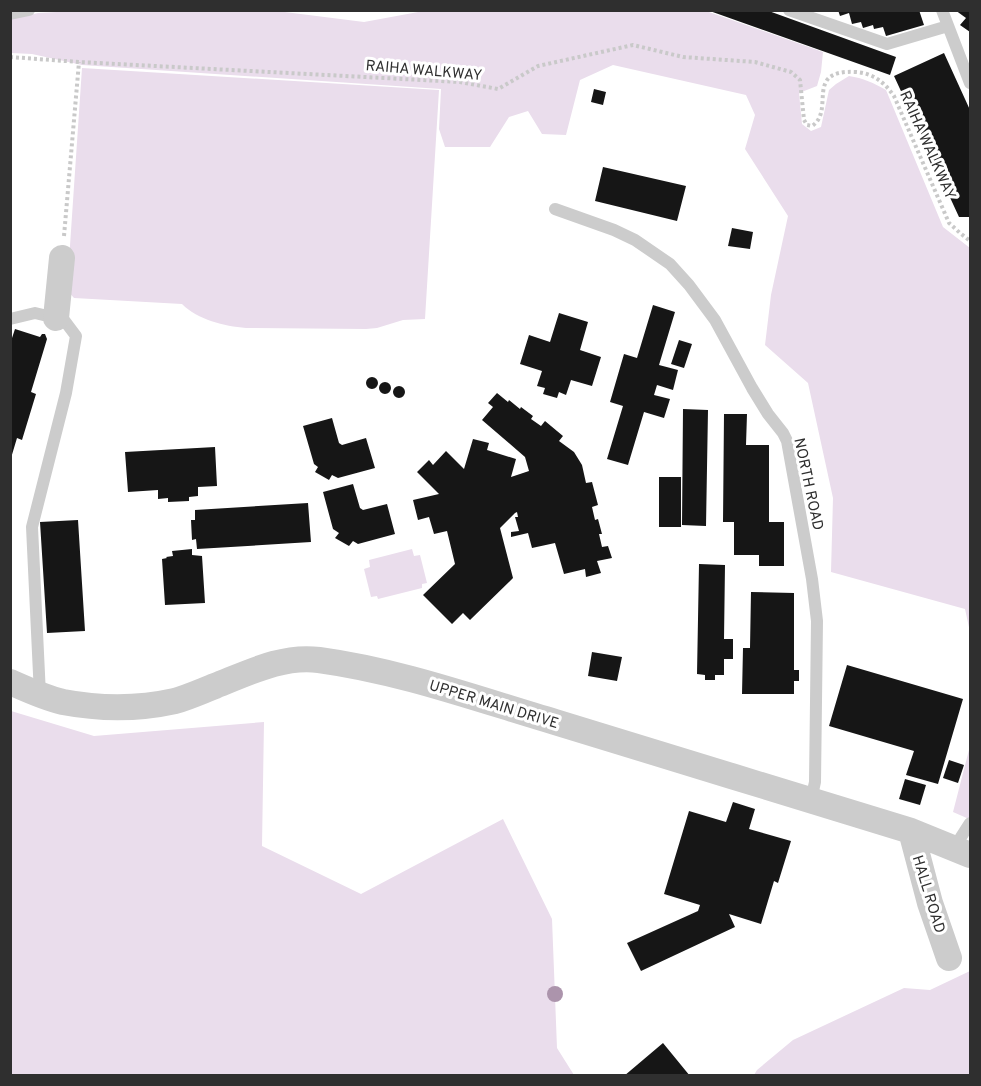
<svg xmlns="http://www.w3.org/2000/svg" width="981" height="1086" font-family="Overpass,sans-serif">
  <rect width="100%" height="100%" fill="#fff"/>
  <path fill="#eaddec" d="M94 10H269L364 22 429 10 706 11 823 52 821 72 817 86 799 93 802 124 811 131 821 127 829 90 836 84 849 76C863 78 874 83 886 90L943 227 970 248V632L965 609 831 572 833 498 808 383 765 345 771 295 788 216 745 149 755 115 746 95 613 65 580 80 566 135 542 134 528 111 509 117 490 147H445L439 129 441 89 82 65 32 54 11 53 10 19 38 13Z
    M82 68 439 90 425 319 403 320 377 328 366 329 246 328C224 326 198 320 182 304L74 298 67 290Z
    M412 549 414 556 420 555 427 583 422 584V588L378 599 377 596 371 597 364 569 370 567 369 560Z
    M11 711 94 736 264 722 262 846 361 894 503 819 552 919 557 1048 574 1075H11Z
    M970 746V815L969 819 953 812Z
    M970 971V1075H754L757 1070 793 1040 904 988 930 990Z"/>
  <path fill="#161616" d="M707 10H766L896 57 890 75Z
    M838 10H919L924 25 886 36 883 27 874 29 873 25 863 28 861 22 852 24 849 13 840 16Z
    M955 10H970V32L960 25 966 18Z
    M944 53 970 110V217H959L894 76Z
    M594 89 606 92 603 105 591 102Z
    M603 167 686 186 677 221 595 201Z
    M732 228 753 232 750 249 728 246Z
    M653 305 675 312 659 365 678 370 673 390 657 385 654 395 670 399 664 418 644 412 628 465 607 459 623 406 610 402 624 354 637 358Z
    M559 313 588 322 580 350 601 357 592 386 571 380 566 395 559 392 557 398 543 394 545 388 537 386 542 371 520 364 529 335 550 342Z
    M15 329 40 337 42 334H45L47 339 31 392 36 394 22 440 17 438 11 458 10 344Z
    M679 340 692 344 684 368 671 364Z
    M366 383a6 6 0 1 1 12 0a6 6 0 1 1-12 0Z
    M379 388a6 6 0 1 1 12 0a6 6 0 1 1-12 0Z
    M393 392a6 6 0 1 1 12 0a6 6 0 1 1-12 0Z
    M497 393 508 402 509 400 520 409 521 407 533 416 531 419 541 426 545 421 563 436 559 441 574 452 582 465 586 483 592 482 598 505 592 507 595 520 598 519 602 534H599L602 547 608 546 612 558 597 561 601 573 586 577 585 569 564 574 555 543 532 548 528 533 511 537V532L519 531 515 517H518L517 512 515 513 500 528 513 578 470 620 463 613 452 624 423 595 455 564 447 531 434 534 429 517 418 520 413 500 439 494 417 472 429 460 433 465 446 451 464 469 473 439 489 443 487 450 516 459 511 477 529 471 525 457 482 420 493 407 488 403Z
    M683 409 708 410 706 526 682 525Z
    M724 414H747L746 445H769V522H784V566H759V555H734V522H723Z
    M332 418 339 443 342 445 366 438 375 468 338 478 332 475 329 480 315 472 318 467 314 464 303 426Z
    M215 447 217 486 198 487V496L189 497V501L168 502V498L158 499V490L128 492 125 452Z
    M659 477H681V527H659Z
    M353 484 360 508 363 510 387 504 395 534 358 544 353 541 349 546 335 538 339 533 333 529 323 492Z
    M308 503 311 542 197 549 196 539 192 540 191 520H195V510Z
    M78 520 85 631 47 633 40 522Z
    M192 549V555L202 556 205 603 165 605 162 559 167 558 166 557 173 556 172 551Z
    M699 564 725 565 724 639H733V659H724V675H715V680H705V675L697 674Z
    M751 592 794 593V670H799V681H794V694H742L743 648H750Z
    M592 652 622 657 617 681 588 676Z
    M847 665 963 699 938 784 906 775 914 751 829 726Z
    M949 760 964 765 958 783 943 778Z
    M905 779 926 785 920 805 899 799Z
    M733 802 755 809 749 829 791 841 778 883 774 881 761 924 729 914 735 927 641 971 627 943 698 911 700 905 664 894 689 811 726 822Z
    M663 1043 690 1076H624Z"/>
  <g fill="none" stroke-linecap="round" stroke-linejoin="round">
    <path stroke="#c9c9c9" stroke-width="4" stroke-dasharray="3 3" stroke-linecap="butt" d="M10 57 79 62 460 82 498 89 538 66 633 45 683 57 755 62 791 72 800 80 804 120 807 125 812 126C836 110 803 69 856 72 873 73 885 83 894 96L949 223 960 233 970 241
      M64 236 79 62"/>
    <path stroke="#ccc" stroke-width="12" d="M789 10 887 44 948 26
      M942 10 970 83
      M10 14 29 10
      M555 209 614 230 635 240 670 264 689 285 715 320 752 388 768 414 783 433 787 441 812 579 817 621 815 782 811 800
      M10 319 35 313 64 320 76 336 66 393 32 527 40 695
      M954 848 970 823"/>
    <path stroke="#ccc" stroke-width="26" d="M56 318 62 258
      M10 682C28 690 45 698 63 702 100 709 139 709 175 701 189 697 202 691 215 686 248 673 283 655 319 660 400 671 477 699 555 722 674 758 792 795 911 831L970 855
      M911 831 930 903 949 958"/>
  </g>
  <circle fill="#ac94ac" cx="555" cy="994" r="8"/>
  <g text-anchor="middle" stroke-width="6" stroke-linejoin="round" paint-order="stroke">
    <g font-size="15" fill="#2f2f2f" stroke="#fff">
      <text transform="translate(424 70) rotate(5)" y="5">RAIHA WALKWAY</text>
      <text transform="translate(928 145) rotate(66)" y="5">RAIHA WALKWAY</text>
      <text transform="translate(809 484) rotate(78)" y="5">NORTH ROAD</text>
      <text transform="translate(494 704) rotate(17)" y="5">UPPER MAIN DRIVE</text>
      <text transform="translate(929 894) rotate(73)" y="5">HALL ROAD</text>
    </g>
  </g>
  <rect width="981" height="1086" fill="none" stroke="#2f2f2f" stroke-width="24"/>
</svg>
